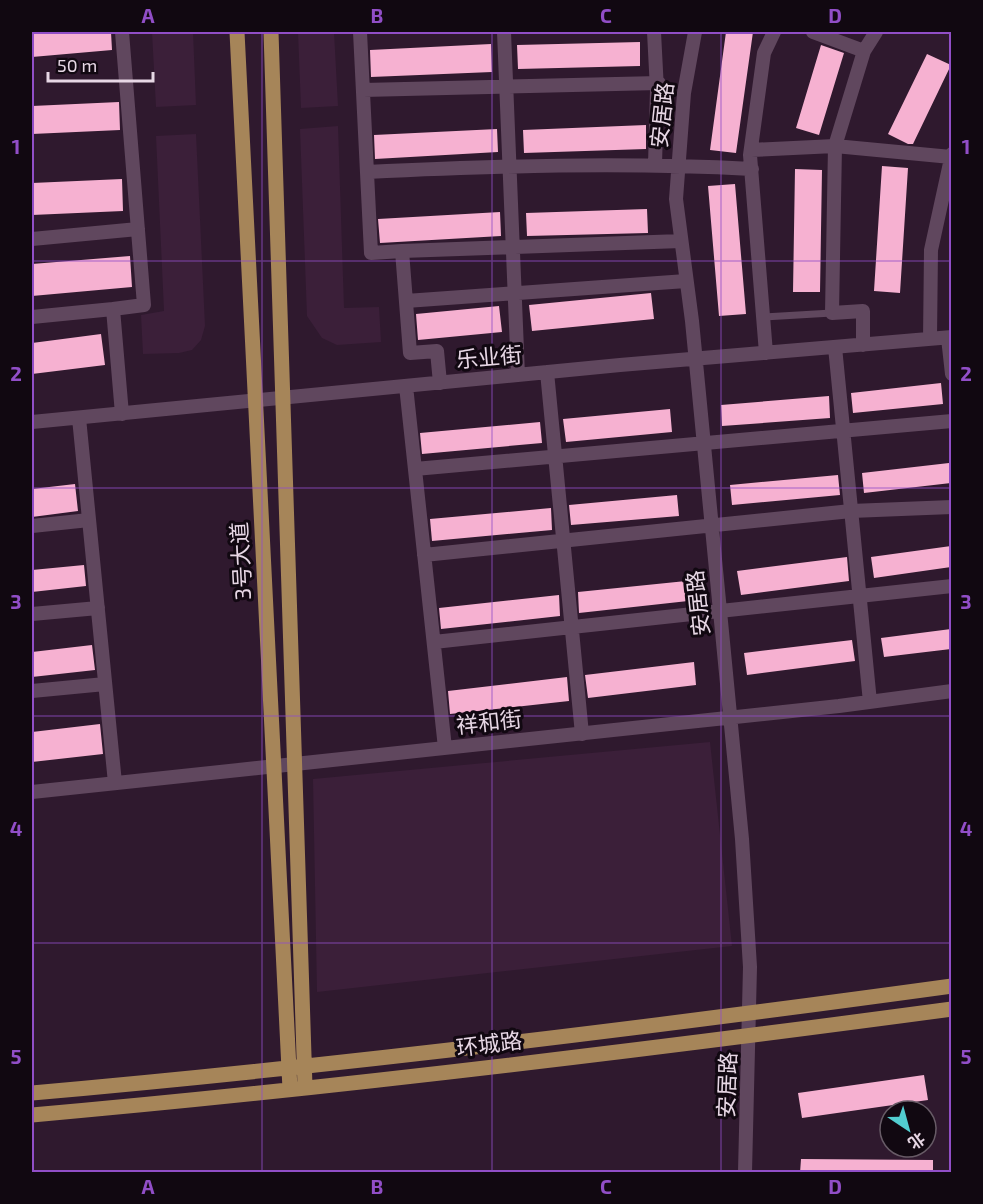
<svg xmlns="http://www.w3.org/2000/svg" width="983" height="1204" font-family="'Exo 2','Noto Sans SC',sans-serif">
  <rect width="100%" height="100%" fill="#2f192e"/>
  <path fill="#3b1f39" d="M152 32H193L196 105 156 107Z
    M298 32H334L338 106 301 108Z
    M338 126 344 308 379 307 381 342 337 345 322 338 307 316 300 129Z
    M196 134 205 326 201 340 192 350 179 353 143 354 141 315 164 311 156 136Z
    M710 742 732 946 317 992 313 779Z"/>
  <path fill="#f6b1d1" d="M32 32H111L112 50 32 57Z
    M726 32H753L736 153 710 150Z
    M640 42V66L518 69 517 45Z
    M491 44 492 72 371 77 370 50Z
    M821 45 844 53 819 135 796 128Z
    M927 54 951 65 913 144H908L888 134Z
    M119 102 120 130 32 134V106Z
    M646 125V149L524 153 523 130Z
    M497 129 498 152 375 159 374 135Z
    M882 166 908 168 900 293 874 291Z
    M795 169 822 170 820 292H793Z
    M122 179 123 211 32 215V183Z
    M735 184 746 314 719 316 708 186Z
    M647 209 648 233 527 236 526 213Z
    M500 212 501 236 380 243 378 219Z
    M130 256 132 287 32 296V264Z
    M651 293 654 319 532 331 529 305Z
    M499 306 502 332 418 340 416 314Z
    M101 334 105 365 32 374V343Z
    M941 383 943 404 853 413 851 393Z
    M829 396 830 418 722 426 721 405Z
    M670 409 672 432 566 442 563 419Z
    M540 422 542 443 422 454 420 433Z
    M949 463 951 483 864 493 862 473Z
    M838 475 840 495 732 505 730 485Z
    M75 484 78 511 32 517V489Z
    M677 495 679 516 571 525 569 505Z
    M551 508 552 530 432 541 430 519Z
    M951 546V567L874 578 871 557Z
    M847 557 849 581 741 595 737 571Z
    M84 565 86 586 32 592V570Z
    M686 581 688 601 579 613 578 592Z
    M559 595 560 616 441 629 439 608Z
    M951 629V649L884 657 881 638Z
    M852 640 855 661 747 675 744 653Z
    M92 645 95 670 32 677V652Z
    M694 662 696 685 588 698 585 675Z
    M567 677 569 701 450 714 448 691Z
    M100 724 103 754 32 762V732Z
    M924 1075 928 1100 802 1118 798 1093Z
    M801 1159 933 1160V1173H800Z"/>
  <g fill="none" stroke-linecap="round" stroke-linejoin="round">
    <path stroke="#60475e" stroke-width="7" d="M764 317 832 313"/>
    <path stroke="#60475e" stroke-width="14" d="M360 32 371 253 402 251 410 353 437 351 440 383
      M504 32 518 375
      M654 32 657 90 655 165
      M695 32 684 93 676 199 692 321 742 839 750 967 745 1172
      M813 32 864 51
      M363 90 659 83
      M751 150 835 146 951 157
      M367 172C495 166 623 162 752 169
      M32 239 138 229
      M402 251 681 241
      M406 301 686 281
      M32 317 113 309
      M948 338 952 374
      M930 339 931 250 952 154
      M863 345V311L832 313 835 146 864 51 876 32
      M835 347 870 702
      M766 353 750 155 764 53 774 32
      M547 372 582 734
      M406 386 445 748
      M122 414 113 309 144 305 122 32
      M79 418 115 783
      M32 422 620 365 952 337
      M415 469 952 421
      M32 526 89 520
      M424 555 851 511 952 507
      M32 614 98 608
      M434 642 952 586
      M32 691 105 684
      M32 792 839 706 952 691"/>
    <path stroke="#a68559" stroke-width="15" d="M237 32 290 1089
      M271 32 305 1087
      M32 1093C339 1066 646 1028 952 986
      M32 1115C339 1088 646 1050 952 1009"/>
  </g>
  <path fill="none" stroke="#914ec7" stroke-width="1.5" stroke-opacity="0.55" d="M262 32V1172M492 32V1172M721 32V1172M32 261H952M32 488H952M32 716H952M32 943H952"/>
  <g text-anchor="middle" stroke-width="6" stroke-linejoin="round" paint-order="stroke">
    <g font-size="22" fill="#e7d7e5" stroke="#110811">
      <text transform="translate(662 115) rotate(-84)" y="8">安居路</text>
      <text transform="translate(489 357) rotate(-5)" y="8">乐业街</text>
      <text transform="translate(241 561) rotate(-93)" y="8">3号大道</text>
      <text transform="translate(698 603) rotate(-96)" y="8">安居路</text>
      <text transform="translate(489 722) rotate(-6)" y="8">祥和街</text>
      <text transform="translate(489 1044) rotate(-7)" y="8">环城路</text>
      <text transform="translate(727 1085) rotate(-88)" y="8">安居路</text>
    </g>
  </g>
  <rect width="983" height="1204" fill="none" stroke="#110811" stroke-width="66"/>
  <g transform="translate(908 1129) rotate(144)"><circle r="28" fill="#110811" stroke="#675b66" stroke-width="1.5"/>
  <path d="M0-4.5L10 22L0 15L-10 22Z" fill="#52cdd0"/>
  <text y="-9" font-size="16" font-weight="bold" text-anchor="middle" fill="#e7d7e5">北</text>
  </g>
  <path d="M48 72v9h105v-9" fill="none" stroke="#e7d7e5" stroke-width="3"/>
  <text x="57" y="72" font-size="18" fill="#e7d7e5" stroke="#110811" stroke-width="4.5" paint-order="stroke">50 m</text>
  <rect x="33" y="33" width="917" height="1138" fill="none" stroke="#914ec7" stroke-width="2"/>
  <g font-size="20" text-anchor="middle" font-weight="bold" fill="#914ec7">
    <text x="148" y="23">A</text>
    <text x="377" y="23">B</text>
    <text x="606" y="23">C</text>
    <text x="835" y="23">D</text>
    <text x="16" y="154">1</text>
    <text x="966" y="154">1</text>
    <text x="16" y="381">2</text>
    <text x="966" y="381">2</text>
    <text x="16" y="609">3</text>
    <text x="966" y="609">3</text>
    <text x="16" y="836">4</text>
    <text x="966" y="836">4</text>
    <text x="16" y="1064">5</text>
    <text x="966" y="1064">5</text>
    <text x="148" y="1194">A</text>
    <text x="377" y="1194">B</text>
    <text x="606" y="1194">C</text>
    <text x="835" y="1194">D</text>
  </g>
</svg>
